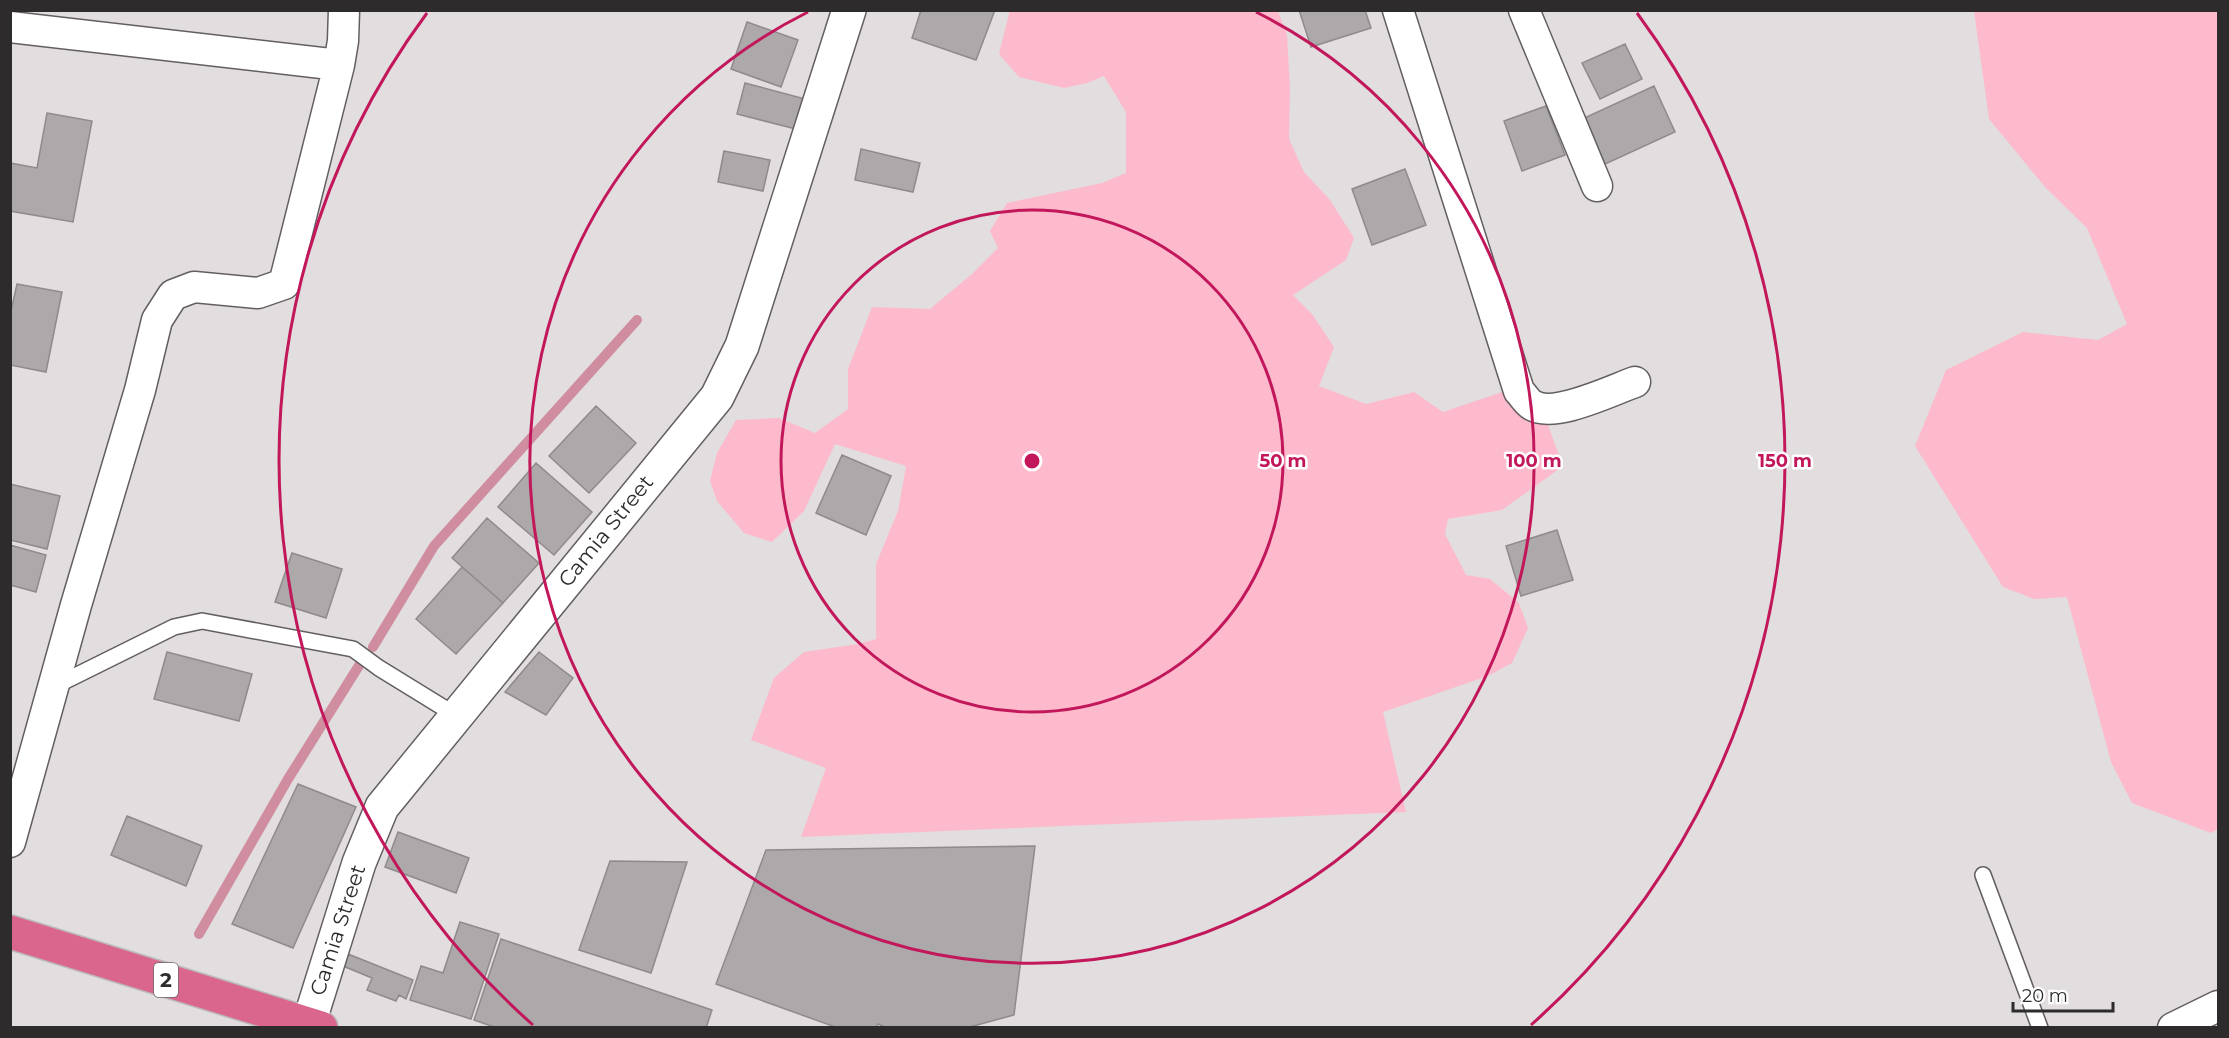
<svg xmlns="http://www.w3.org/2000/svg" width="2229" height="1038" font-family="Montserrat,sans-serif">
  <rect width="100%" height="100%" fill="#e2ddde"/>
  <path fill="#fdbacc" d="M1010 10 1278 11 1287 35 1290 88 1289 139 1304 172 1330 200 1354 238 1346 260 1293 295 1312 314 1334 347 1319 386 1366 404 1414 392 1443 412 1505 391 1545 417 1563 466 1502 510 1448 519 1445 534 1466 575 1490 579 1519 603 1528 628 1512 663 1488 676 1383 712 1406 812 801 837 826 768 751 740 774 678 804 652 858 644 876 639V564L898 511 906 466 835 444 804 511 772 542 744 533 717 501 710 481 717 453 736 420 779 418 815 433 848 409V369L872 307 930 309 972 274 998 248 990 231 1007 203 1102 183 1126 173V112L1104 76 1087 83 1064 88 1019 77 999 54Z
    M1974 11H2218V829L2211 833 2132 803 2111 762 2067 597 2034 599 2003 587 1915 446 1946 370 2023 332 2098 340 2127 324 2087 228 2045 187 1989 119Z"/>
  <g fill="none" stroke-linecap="round" stroke-linejoin="round">
    <path stroke="#cf8d9f" stroke-width="10" d="M373 647 434 546 637 320
      M199 934 288 779 360 664"/>
  </g>
  <path fill="#ada8a9" stroke="#8f8a8b" stroke-width="1.5" d="M921 10H995L976 60 912 38Z
    M1299 10H1365L1371 28 1311 47Z
    M747 22 798 40 781 87 731 69Z
    M1625 44 1642 79 1600 99 1582 63Z
    M745 83 805 99 796 129 737 114Z
    M1654 86 1675 132 1603 165 1582 119Z
    M1546 106 1565 155 1522 171 1504 121Z
    M47 113 92 121 73 222 10 211V163L37 168Z
    M861 149 920 163 913 192 855 180Z
    M724 151 770 160 763 191 718 182Z
    M1405 169 1426 225 1372 245 1352 189Z
    M17 284 62 292 46 372 10 365V315Z
    M596 406 636 443 589 493 549 456Z
    M842 455 891 476 866 535 816 513Z
    M536 463 592 512 554 555 498 507Z
    M10 484 60 496 47 549 10 540Z
    M487 518 539 563 503 603 452 558Z
    M1557 530 1573 580 1521 596 1506 546Z
    M10 545 46 555 36 592 10 585Z
    M292 553 342 569 326 618 275 602Z
    M462 567 503 603 456 654 416 619Z
    M167 652 252 674 239 721 154 699Z
    M539 652 573 678 546 715 505 692Z
    M298 784 356 807 293 948 232 924Z
    M127 816 202 846 186 886 111 855Z
    M398 832 469 858 456 893 385 867Z
    M1035 846 1014 1015 966 1028H887L878 1024 875 1028H838L716 984 766 850Z
    M610 861 687 862 651 973 579 950Z
    M460 922 499 934 471 1019 410 1000 421 966 443 973Z
    M501 939 712 1010 706 1028H497L474 1020Z
    M348 954 413 980 406 999 399 995 396 1001 367 990 372 978 343 966Z"/>
  <g fill="none" stroke-linecap="round" stroke-linejoin="round">
    <g stroke="#635f60" stroke-width="18">
      <path id="lane" d="M53 687 174 627 202 621 353 649 379 668 457 716
        M1983 875 2040 1028"/>
    </g>
    <g stroke="#635f60" stroke-width="33">
      <path id="street" d="M1398 10 1519 391C1523 395 1527 402 1532 405 1554 419 1612 390 1635 382
        M1524 10 1597 186
        M10 27 339 65
        M10 842 76 605 140 390 157 320 173 295 194 287 258 293 284 284 339 65 343 41 344 10
        M2173 1028 2218 1006"/>
    </g>
    <g stroke="#635f60" stroke-width="36">
      <path id="secondary" d="M309 1023 359 863 382 807 717 397 742 346 849 10"/>
    </g>
    <g stroke="#bcbbbb" stroke-width="36">
      <path id="highway" d="M10 932 321 1028"/>
    </g>
    <use href="#lane" stroke="#fff" stroke-width="15"/>
    <use href="#street" stroke="#fff" stroke-width="30"/>
    <use href="#secondary" stroke="#fff" stroke-width="33"/>
    <use href="#highway" stroke="#db668d" stroke-width="33"/>
  </g>
  <g fill="none" stroke="#c2185b" stroke-width="3">
    <circle cx="1032" cy="461" r="251"/>
    <path d="M1256 12A502 502 0 1 1 808 12"/>
    <path d="M533 1025A753 753 0 0 1 427 13M1637 13A753 753 0 0 1 1531 1025"/>
  </g>
  <g text-anchor="middle" stroke-width="5" stroke-linejoin="round" paint-order="stroke">
    <rect fill="#fff" stroke="#6c6b6b" stroke-width="1.5" x="154" y="963" width="24" height="34" rx="4.5"/>
    <g font-size="20" font-weight="bold" fill="#2d2b2c">
      <text x="166" y="987">2</text>
    </g>
    <g font-size="21" fill="#2d2b2c" stroke="#fff">
      <text transform="translate(606 531) rotate(-51)" y="7">Camia Street</text>
      <text transform="translate(338 930) rotate(-72)" y="7">Camia Street</text>
    </g>
  </g>
  <circle cx="1032" cy="461" r="9" fill="#c2185b" stroke="#fff" stroke-width="3"/>
  <g font-size="18" text-anchor="middle" font-weight="bold" fill="#c2185b" stroke="#fff" stroke-width="5" stroke-linejoin="round" paint-order="stroke">
    <text x="1283" y="467">50 m</text>
    <text x="1534" y="467">100 m</text>
    <text x="1785" y="467">150 m</text>
  </g>
  <rect width="2229" height="1038" fill="none" stroke="#2d2b2c" stroke-width="24"/>
  <path d="M2013 1002v9h100v-9" fill="none" stroke="#2d2b2c" stroke-width="3"/>
  <text x="2022" y="1002" font-size="18" fill="#2d2b2c" stroke="#ffffff" stroke-width="4.5" paint-order="stroke">20 m</text>
</svg>
